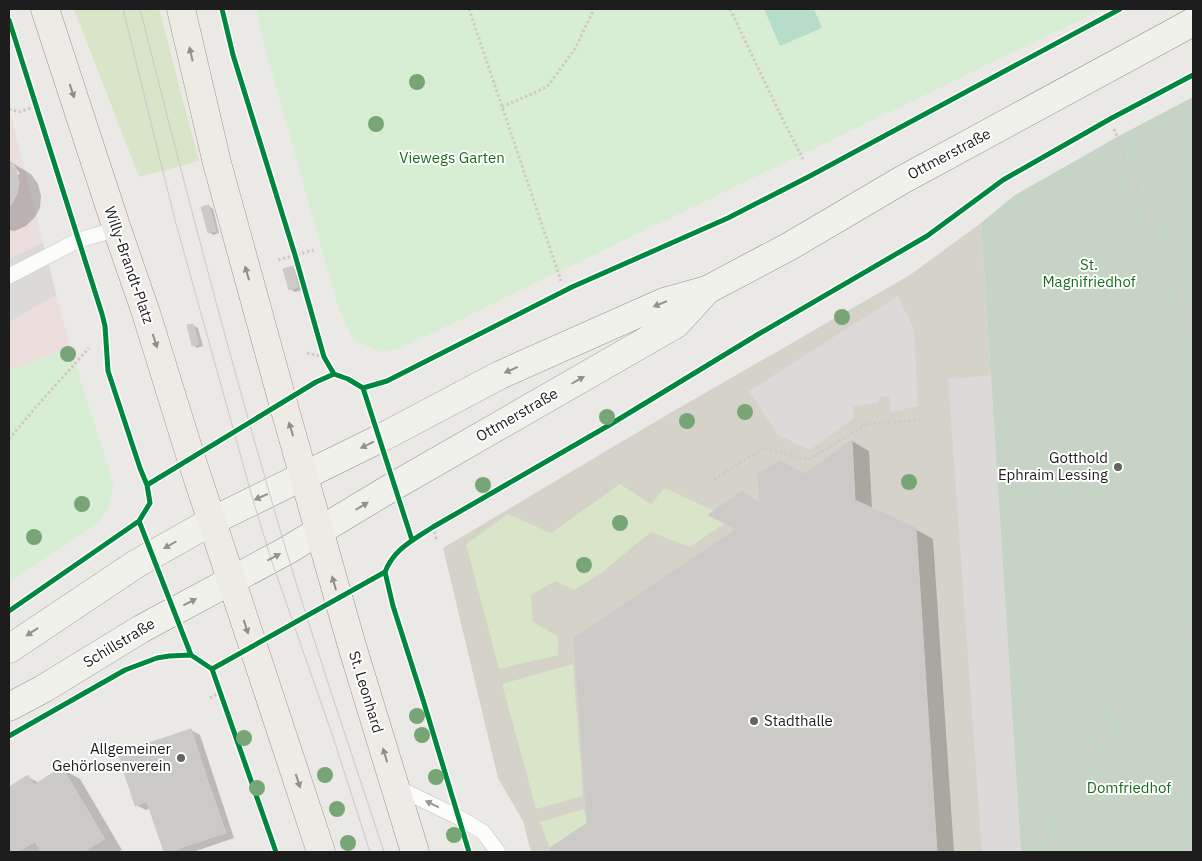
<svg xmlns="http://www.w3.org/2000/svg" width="1202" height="861" font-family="'IBM Plex Sans',sans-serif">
  <rect width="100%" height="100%" fill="#ebe9e6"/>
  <path fill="#ecdedd" d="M9 108 70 347 9 371Z"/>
  <path fill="#d4d2c9" d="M981 223 1021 852H531L523 821 498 778 443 548 665 416 910 275Z"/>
  <path fill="#d9e5c8" d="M74 9H159L199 161 139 177Z
    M620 484 651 504 665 488 729 518 725 523 690 547 651 532 601 573 574 590 555 581 531 595 533 622 558 636V655L499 669 466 544 508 514 551 533Z
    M573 664 583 796 536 809 502 684Z
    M584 809 587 823 550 848 540 822Z"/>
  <path fill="#c6d4c6" d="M1193 97V852H1021L981 223 1015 195 1117 137Z"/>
  <path fill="#d7eed5" d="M256 9H1103L399 349 381 352 353 340 338 306 263 42Z
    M70 347 113 481C113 499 108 510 97 524L9 583V371Z"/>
  <path fill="#b6ddca" d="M764 9H814L822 28 780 46Z"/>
  <path fill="#dbdad9" d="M43 243 56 295 9 322V259Z
    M898 296 914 329 918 406 891 412 889 396 880 397 878 403 853 406 854 418 810 450 778 435 749 391Z
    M991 375 1021 852H982L948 379Z"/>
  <path fill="#0003" fill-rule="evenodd" d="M9 161 31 174 38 184 41 196 40 208 35 217 26 226 15 231 9 230ZM10 164H13L20 174 18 175Z
    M209 206 213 209 219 233 213 235 209 232Z
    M292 268 297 270 302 290 295 292 290 289Z
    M193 325 198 328 203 346 197 348 193 345Z
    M852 441 869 451 872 509 915 529 933 539 954 852H552L551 849 588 823 738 529 714 517 761 506Z
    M191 730 200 735 234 838 193 852H165L151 808 146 810 136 805Z
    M62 769 80 779 122 850 117 852H9V800L11 799 9 795V788L28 777 39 783Z"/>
  <path fill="#cccac7" stroke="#cecbc8" d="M9 161 16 170 19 182 17 194 9 208Z
    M209 205 216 231 208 233 201 207Z
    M293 266 298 287 289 290 283 269Z
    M193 324 199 344 192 346 187 325Z
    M852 440 855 500 916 528 937 852H551L550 848 587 823 574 638 760 513 758 474 780 461 805 474Z
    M742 491 760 504V513L736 529 708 515Z
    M191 729 208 781 135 806 118 753Z
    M62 767 105 839 83 852H41L35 842 16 852H9V787L28 775 34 785Z
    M208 781 226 833 169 852H164L147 802Z"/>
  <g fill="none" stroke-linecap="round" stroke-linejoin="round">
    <g stroke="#c1c0be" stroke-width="16">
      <path id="lane" d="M9 276 79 240 117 229
        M394 786 458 817 483 832 498 852"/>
    </g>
    <g stroke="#929281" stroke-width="29">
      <path id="secondary" d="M9 649 136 564 212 521 379 439 500 375 664 302 707 290 790 246 902 180 1193 22
        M9 707 43 689 141 629 286 551 394 486 676 324 707 290"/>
    </g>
    <g stroke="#9f9586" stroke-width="29">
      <path id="primary" d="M45 9 117 229 146 313 191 458 321 852
        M181 9 217 163 283 403 352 646 415 852"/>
    </g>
    <path stroke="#d4c8c7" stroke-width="3" stroke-dasharray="2.5 2.5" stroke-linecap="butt" d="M469 9 561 281
      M730 9 782 118 803 159
      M502 107 547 87 575 49 594 9
      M9 109 19 112 36 106
      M1114 129 1193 327
      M278 260 314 250
      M307 353 324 357
      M9 439 36 407 89 348
      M714 479 764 448 808 460 867 424 924 420
      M433 527 437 541
      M210 698 221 692
      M1058 852 1037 830 1135 688 1193 621"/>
    <use href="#lane" stroke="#fcfcfb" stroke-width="15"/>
    <use href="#secondary" stroke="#f1f1eb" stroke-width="28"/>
    <use href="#primary" stroke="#eeeae5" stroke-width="28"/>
    <path stroke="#cacac9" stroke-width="1" d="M123 9 175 220 253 500 271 559 333 737 370 852
      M140 9C181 171 223 334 270 495 304 615 345 733 384 852"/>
    <g stroke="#fff" stroke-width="8">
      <path id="cycleway" d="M222 9 233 55 295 255 324 357 334 374 348 379 363 388 412 540
        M9 20 102 314 105 326 108 371 140 468 147 485 150 503 139 521 9 611
        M363 388 387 381 572 287 728 218 810 176 1120 9
        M147 485 316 382 334 374
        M139 521 191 655
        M212 669 385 572
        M9 736 125 670 157 658 169 656 191 655 212 669 276 852
        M469 852 424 703 393 606 385 572C394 549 413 540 433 527L606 427 757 335 927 236 1003 180 1110 119 1193 75"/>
    </g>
    <use href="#cycleway" stroke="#00873e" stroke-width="5"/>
  </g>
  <g fill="#77a576">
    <circle cx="417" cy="82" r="8"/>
    <circle cx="376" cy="124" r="8"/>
    <circle cx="842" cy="317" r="8"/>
    <circle cx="68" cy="354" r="8"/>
    <circle cx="745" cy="412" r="8"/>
    <circle cx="607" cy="417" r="8"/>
    <circle cx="687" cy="421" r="8"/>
    <circle cx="909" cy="482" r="8"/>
    <circle cx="483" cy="485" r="8"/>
    <circle cx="82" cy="504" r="8"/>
    <circle cx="620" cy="523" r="8"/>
    <circle cx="34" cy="537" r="8"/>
    <circle cx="584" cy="565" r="8"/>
    <circle cx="417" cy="716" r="8"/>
    <circle cx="422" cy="735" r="8"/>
    <circle cx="244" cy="738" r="8"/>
    <circle cx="325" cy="775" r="8"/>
    <circle cx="436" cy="777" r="8"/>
    <circle cx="257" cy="788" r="8"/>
    <circle cx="337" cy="809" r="8"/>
    <circle cx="454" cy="835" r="8"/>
    <circle cx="348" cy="843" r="8"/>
  </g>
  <defs><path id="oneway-solid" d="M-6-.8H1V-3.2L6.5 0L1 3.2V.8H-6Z" transform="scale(1.25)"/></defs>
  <g fill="#908e8b">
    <use href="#oneway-solid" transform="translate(191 54) rotate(-103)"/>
    <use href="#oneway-solid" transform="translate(72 91) rotate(72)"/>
    <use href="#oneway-solid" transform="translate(247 273) rotate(-106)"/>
    <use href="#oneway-solid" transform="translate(155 341) rotate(72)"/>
    <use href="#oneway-solid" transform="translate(291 429) rotate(-107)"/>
    <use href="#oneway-solid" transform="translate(334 583) rotate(-106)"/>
    <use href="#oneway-solid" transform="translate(246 627) rotate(72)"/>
    <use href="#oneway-solid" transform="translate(385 755) rotate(-107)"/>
    <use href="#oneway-solid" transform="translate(298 781) rotate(72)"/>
  </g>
  <g fill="#92928e">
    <use href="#oneway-solid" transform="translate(660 304) rotate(158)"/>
    <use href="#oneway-solid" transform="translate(511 370) rotate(156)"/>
    <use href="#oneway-solid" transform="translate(578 380) rotate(-30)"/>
    <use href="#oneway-solid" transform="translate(367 445) rotate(154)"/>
    <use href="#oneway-solid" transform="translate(261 497) rotate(156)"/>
    <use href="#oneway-solid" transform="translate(362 506) rotate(-31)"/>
    <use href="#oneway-solid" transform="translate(170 545) rotate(150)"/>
    <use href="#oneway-solid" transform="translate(274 557) rotate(-28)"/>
    <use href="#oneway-solid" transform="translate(190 602) rotate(-27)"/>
    <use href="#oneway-solid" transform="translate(32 632) rotate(146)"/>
  </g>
  <use fill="#989897" href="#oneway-solid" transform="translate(432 804) rotate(-154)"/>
  <g fill="#656463" stroke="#fff" stroke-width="2">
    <circle cx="1118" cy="467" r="5"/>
    <circle cx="754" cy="721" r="5"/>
    <circle cx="181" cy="758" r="5"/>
  </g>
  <g text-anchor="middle" stroke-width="4" stroke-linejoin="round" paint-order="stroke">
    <g font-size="15" fill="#1d1d1d" stroke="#fff">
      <text transform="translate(949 154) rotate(-28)" y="5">Ottmerstraße</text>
      <text transform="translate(129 265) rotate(71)" y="5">Willy-Brandt-Platz</text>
      <text transform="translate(517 415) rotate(-30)" y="5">Ottmerstraße</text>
      <text transform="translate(119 643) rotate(-31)" y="5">Schillstraße</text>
      <text transform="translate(366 692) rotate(73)" y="5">St. Leonhard</text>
    </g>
    <g font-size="15" fill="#186e1b" stroke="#fff">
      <text x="452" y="163">Viewegs Garten</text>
      <text x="1089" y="270">St.<tspan x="1089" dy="17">Magnifriedhof</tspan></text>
      <text x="1129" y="793">Domfriedhof</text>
    </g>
    <g font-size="15" fill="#1d1d1d" stroke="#fff" text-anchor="end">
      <text x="1108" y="463">Gotthold<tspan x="1108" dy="17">Ephraim Lessing</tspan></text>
      <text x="764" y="726" text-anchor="start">Stadthalle</text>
      <text x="171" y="754">Allgemeiner<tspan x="171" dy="17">Gehörlosenverein</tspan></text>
    </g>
  </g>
  <rect width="1202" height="861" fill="none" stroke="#1d1d1d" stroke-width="20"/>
</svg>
